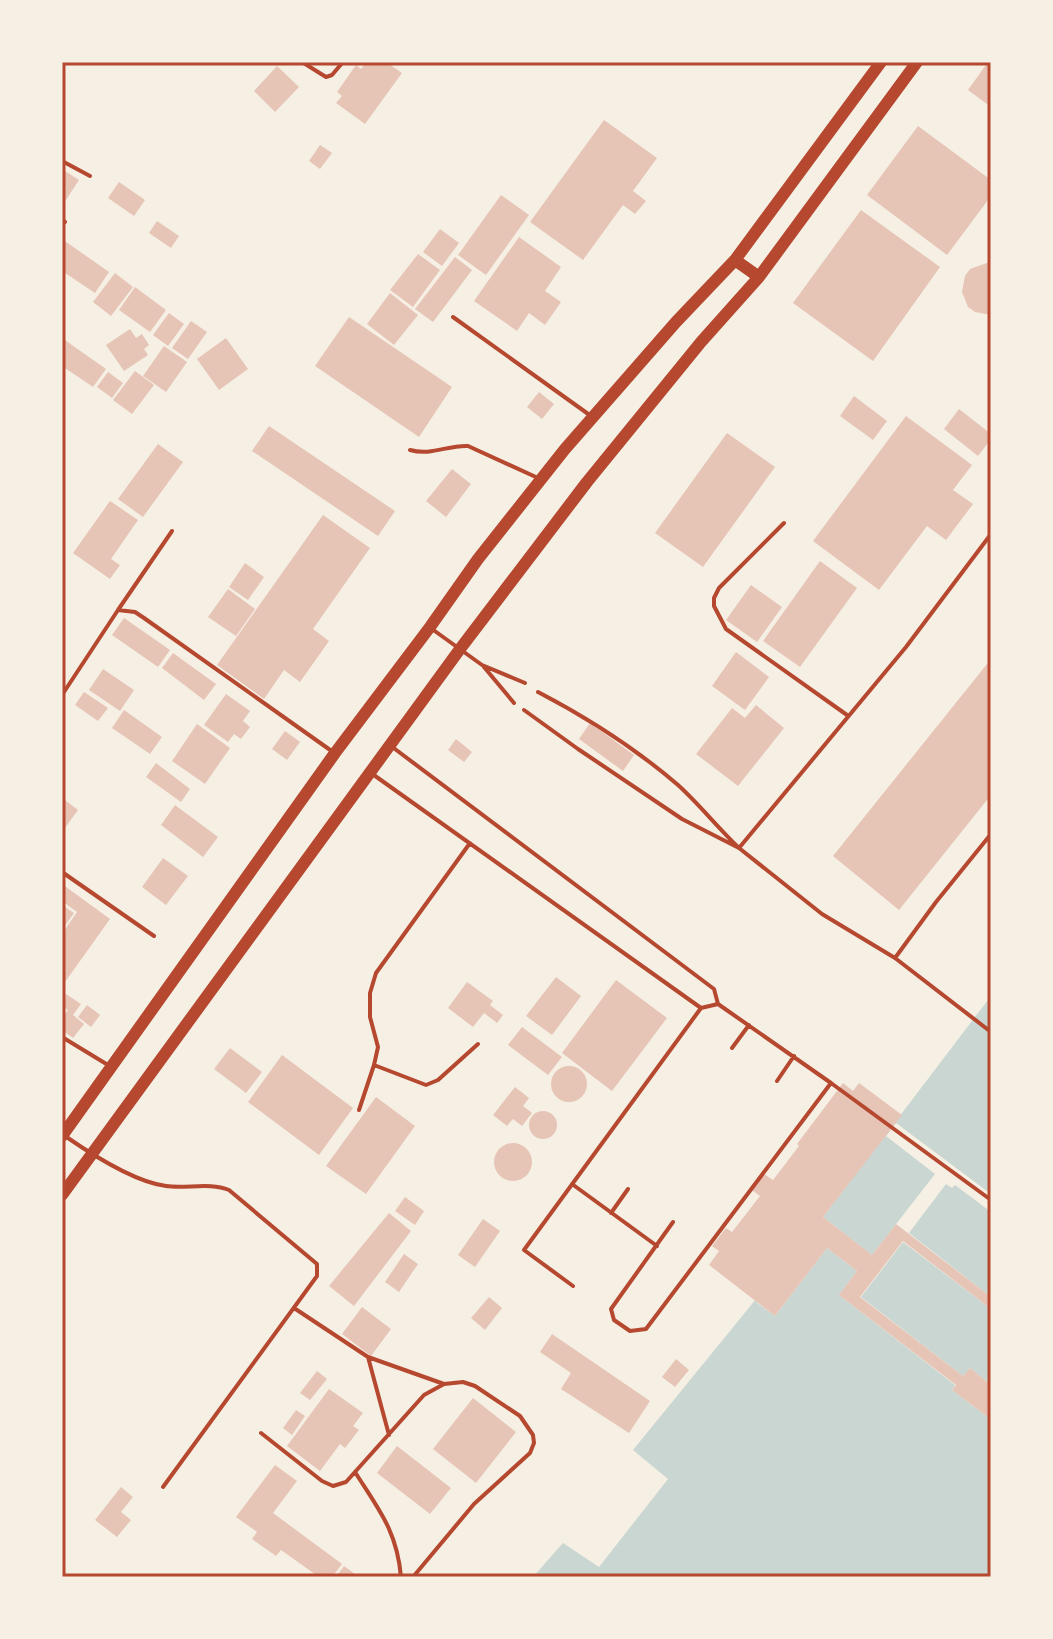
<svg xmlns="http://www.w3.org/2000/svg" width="1053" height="1639" font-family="'Zilla Slab',serif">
  <rect width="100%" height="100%" fill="#f6efe4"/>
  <path fill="#c9d6d2" d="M991 996V1577H533L563 1543 599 1567 668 1479 633 1450 823 1217Z"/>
  <path fill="#f6efe4" d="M896 1123 991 1194V1212L955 1185 952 1188 946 1184 909 1233 991 1297V1309L903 1242 861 1297 963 1376 970 1368 991 1385V1415L989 1418 952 1390 955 1385 839 1295 857 1271 827 1248 775 1316 756 1302 823 1217 872 1255 935 1174 886 1136Z"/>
  <path fill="#e6c5b7" d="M366 62H386L402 73 365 124 336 103 342 96 337 92 356 65 361 69Z
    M988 62H991V107L968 90Z
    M277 66 299 87 275 112 254 91Z
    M604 120 657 158 633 191 646 201 635 214 623 205 583 260 530 222Z
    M918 126 991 180V196L947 255 867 195Z
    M320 145 332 153 320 169 309 161Z
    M62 169 79 180 62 206Z
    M119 182 145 200 134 216 108 198Z
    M501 195 529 215 486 275 458 255Z
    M861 210 940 267 873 361 793 303Z
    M157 221 179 236 171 248 149 233Z
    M440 229 459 243 442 266 423 252Z
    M519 237 561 267 545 291 561 302 545 325 529 313 517 331 474 301Z
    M62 239 109 272 95 293 62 271Z
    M418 254 440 270 413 307 390 290Z
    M455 257 472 270 433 322 415 309Z
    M987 263H991V315L975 312 968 307 962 292 965 276 970 269Z
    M115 273 133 287 111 316 93 302Z
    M135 287 166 310 150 332 119 310Z
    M390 293 418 315 394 345 367 324Z
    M169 313 184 324 168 346 153 335Z
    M349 317 452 387 419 437 315 366Z
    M191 321 207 332 188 359 172 348Z
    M130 329 136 338 142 334 149 345 144 349 148 355 124 371 106 345Z
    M62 338 106 369 93 387 62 366Z
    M226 338 248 369 219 390 197 359Z
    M164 346 187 362 166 392 143 376Z
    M135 371 154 385 132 414 113 400Z
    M108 372 123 383 112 398 97 387Z
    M539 392 554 404 542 419 527 407Z
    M854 396 887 421 873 440 840 416Z
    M959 409 991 434V439L978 456 944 429Z
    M906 416 972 465 953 490 973 504 946 540 927 526 879 590 813 541Z
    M269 426 395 511 378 536 252 451Z
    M727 433 775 467 703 567 655 533Z
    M158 444 183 462 143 517 118 499Z
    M452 469 471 484 446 517 426 501Z
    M110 501 138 520 111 559 120 565 110 579 73 553Z
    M323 515 370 548 313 629 329 641 300 682 284 670 264 699 217 665Z
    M820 561 857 588 800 667 763 641Z
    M245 563 264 577 248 600 229 587Z
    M751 585 782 607 757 642 726 620Z
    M228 589 255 609 236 636 208 617Z
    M124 618 170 650 158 667 112 635Z
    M736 652 769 677 745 710 712 686Z
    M173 653 216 684 204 700 162 668Z
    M991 659V795L899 910 833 856Z
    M103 669 134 690 120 711 89 690Z
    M84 692 108 708 98 721 75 705Z
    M226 694 250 711 243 721 250 727 241 739 234 734 228 742 204 725Z
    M756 705 784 728 738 786 696 754 732 708 745 718Z
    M124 710 162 737 150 754 112 728Z
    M590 723 634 755 623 771 579 739Z
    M197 724 230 748 205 784 172 761Z
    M285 731 300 742 287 760 272 749Z
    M456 739 472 752 464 762 448 750Z
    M156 763 190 789 181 802 146 777Z
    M62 798 78 810 62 832Z
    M175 805 218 837 203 857 161 825Z
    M163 858 188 876 166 905 142 887Z
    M62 884 110 919 65 982 62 980V934L77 912 62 901Z
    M62 905 74 913 62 930Z
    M556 977 581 996 552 1035 526 1016Z
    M616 980 667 1018 612 1091 562 1053Z
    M467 982 493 1001 490 1005 503 1015 497 1023 484 1013 473 1027 448 1008Z
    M66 994 81 1004 73 1015 84 1024 73 1038 62 1030V1018L68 1010 62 1006V1000Z
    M87 1005 100 1015 91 1027 78 1017Z
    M522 1027 562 1057 548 1075 508 1045Z
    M230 1048 262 1072 246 1093 214 1069Z
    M282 1055 353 1108 319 1155 248 1102Z
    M551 1084a18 18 0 1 1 36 0a18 18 0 1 1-36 0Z
    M843 1083 853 1091 859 1083 902 1115 823 1217 872 1255 896 1224 991 1297V1309L903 1241 860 1297 963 1376 970 1368 991 1385V1415L989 1418 952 1390 956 1385 839 1295 857 1271 827 1248 775 1316 709 1265 719 1251 712 1246 726 1228 732 1232 760 1196 752 1190 764 1174 773 1180 799 1146 797 1144Z
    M515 1087 529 1098 523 1106 532 1113 522 1126 513 1119 507 1126 493 1115Z
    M376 1097 415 1126 366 1194 326 1166Z
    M529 1125a14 14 0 1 1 28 0a14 14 0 1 1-28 0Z
    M494 1162a19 19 0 1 1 38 0a19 19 0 1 1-38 0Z
    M405 1197 424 1211 415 1225 395 1211Z
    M389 1213 411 1231 354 1306 329 1286Z
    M483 1219 500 1231 475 1267 458 1255Z
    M404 1254 418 1264 399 1292 385 1282Z
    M489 1297 502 1308 485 1330 471 1318Z
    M362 1307 391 1329 371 1356 342 1334Z
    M552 1334 650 1401 629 1433 561 1389 571 1373 540 1352Z
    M676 1359 689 1370 675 1387 662 1377Z
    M317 1371 327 1379 310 1400 300 1393Z
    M329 1389 363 1413 353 1426 359 1430 345 1448 340 1444 320 1471 287 1446Z
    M473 1398 516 1432 476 1483 433 1449Z
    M296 1410 305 1416 292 1435 283 1428Z
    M397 1446 451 1488 430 1514 377 1473Z
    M275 1465 297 1481 273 1513 342 1564 332 1577H319L281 1550 276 1556 252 1539 257 1532 236 1517Z
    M121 1487 133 1497 121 1512 131 1520 117 1537 95 1520Z
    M344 1566 359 1577H336Z"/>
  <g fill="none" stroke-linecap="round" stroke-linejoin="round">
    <path stroke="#b5482f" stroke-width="4" d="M302 62 326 77 332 75 343 62
      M62 161 90 176
      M62 220 65 222
      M453 317 591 416
      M410 450C432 456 447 445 468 446L538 478
      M784 523 719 588 714 598V606L726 629 847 715
      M172 531 118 610 135 612 144 618 333 752
      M432 629 482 665 525 683
      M484 667 514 703
      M538 692C588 718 635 748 678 785 699 804 718 828 739 848L906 647 991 534
      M62 695 118 610
      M524 710 578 749 682 819 739 848 822 914 895 958 936 902 991 834
      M391 746 714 989 718 1004 831 1083 646 1329 630 1331 614 1320 611 1309 673 1222
      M371 773 701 1008 718 1004
      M62 872 154 936
      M895 958 991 1032
      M62 1037 108 1065
      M732 1048 749 1025
      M374 1065 426 1085 438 1080 478 1044
      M777 1081 794 1056
      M831 1083 991 1200
      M359 1110 374 1065 378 1047 370 1017V993L376 973 470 843
      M65 1136C91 1154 134 1182 166 1186 186 1189 210 1182 229 1190L317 1264V1276L163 1487
      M572 1184 657 1246
      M611 1213 628 1189
      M573 1286 524 1250 701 1008
      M294 1308 368 1357 444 1384
      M368 1357 389 1435
      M261 1433 322 1481 333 1486 346 1482 424 1395 444 1384 463 1382 475 1386 520 1416 533 1435 534 1443 530 1453 474 1504 413 1577
      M355 1472C379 1510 397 1531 401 1577"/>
    <path stroke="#b5482f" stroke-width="12" d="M735 260 759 277
      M62 1136 335 753 430 627 478 559 565 449 676 322 735 260 881 62
      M62 1195 460 649 587 482 701 342 759 277 917 62"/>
  </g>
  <rect width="1053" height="1639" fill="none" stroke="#f6efe4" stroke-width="128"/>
  <rect x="64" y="64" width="925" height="1511" fill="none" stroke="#b5482f" stroke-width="3"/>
</svg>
